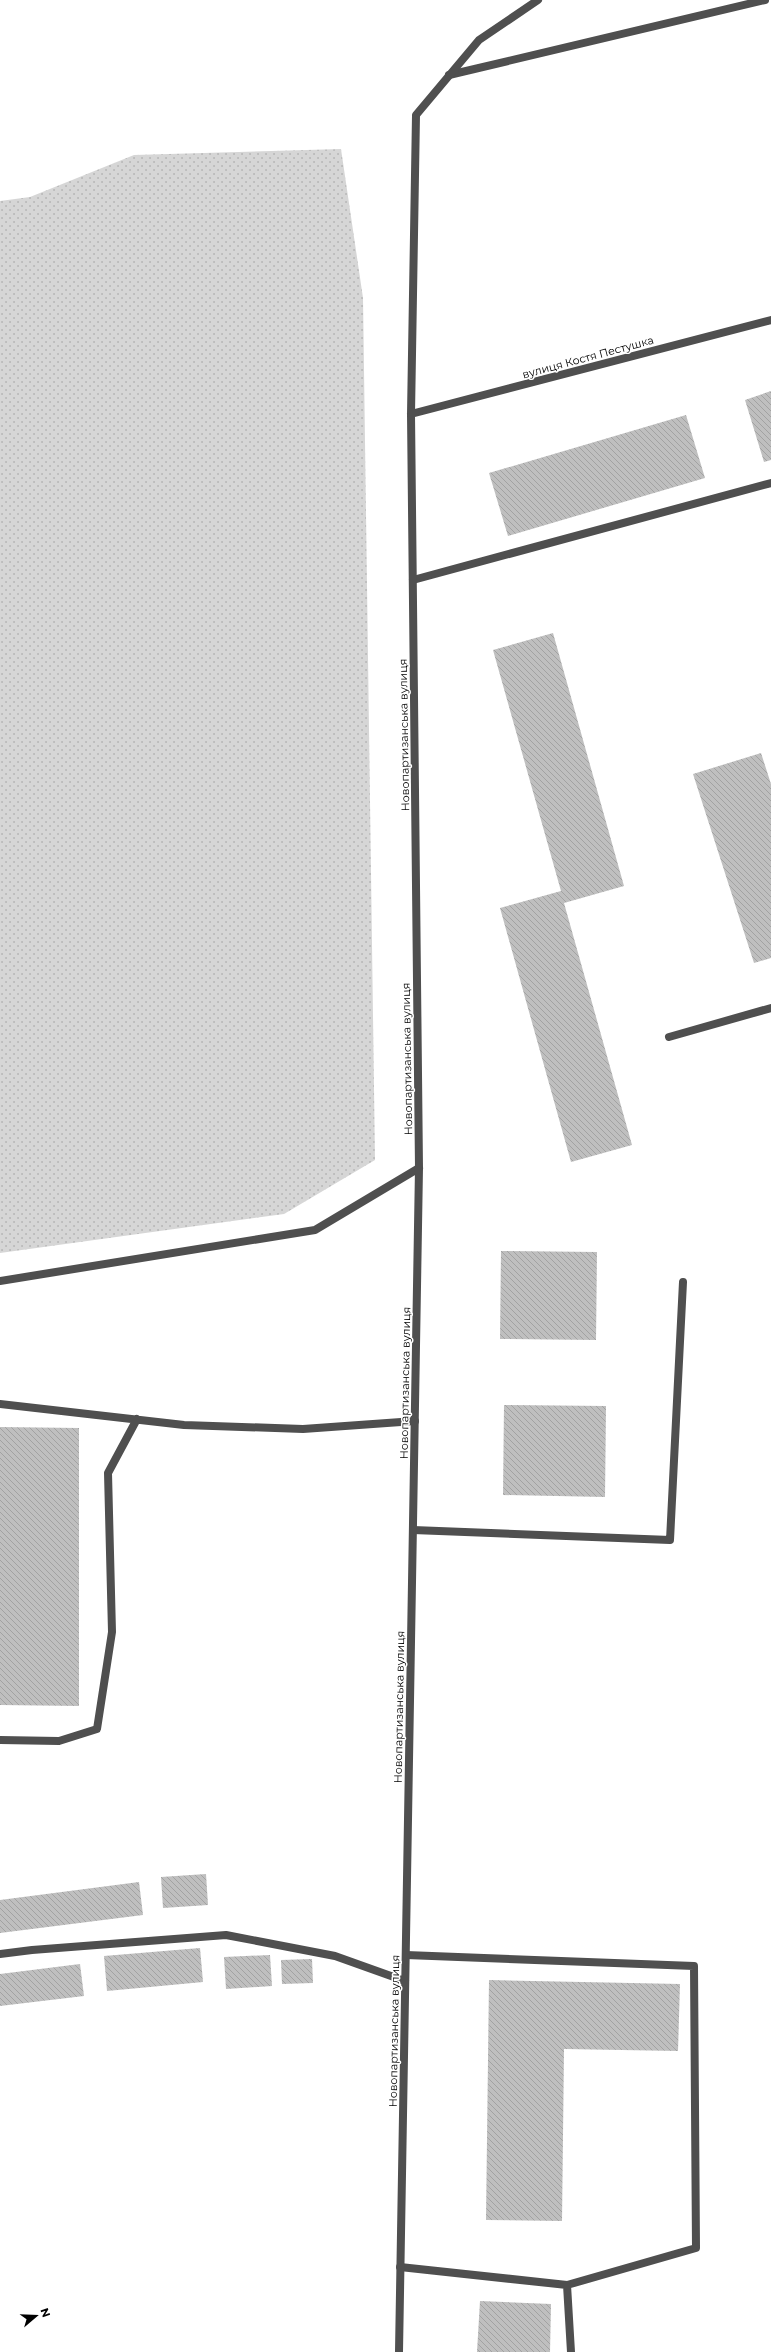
<svg xmlns="http://www.w3.org/2000/svg" width="771" height="2352" font-family="Montserrat,sans-serif">
  <defs>
    <pattern id="garden-dots" width="8" height="8" patternUnits="userSpaceOnUse"><rect width="8" height="8" fill="#d6d6d6"/><path d="M2 2h.1M6 6h.1" fill="none" stroke="#b6b6b6" stroke-width="1.8" stroke-linecap="round"/></pattern>
    <pattern id="building-back-hatch" width="6" height="6" patternUnits="userSpaceOnUse"><rect width="6" height="6" fill="#bfbfbf"/><path d="M-1 5l2 2M0 0l6 6M5-1l2 2" fill="none" stroke="#a2a2a2"/></pattern>
  </defs>
  <rect width="100%" height="100%" fill="#fff"/>
  <path fill="url(#garden-dots)" d="M341 149 363 298 375 1160 284 1214 0 1253V201L30 197 134 155Z"/>
  <path fill="url(#building-back-hatch)" d="M771 391V460L764 462 745 400Z
    M686 415 705 478 508 536 489 473Z
    M553 633 624 886 564 903 632 1145 571 1162 500 908 561 891 493 650Z
    M761 753 771 784V958L754 963 693 774Z
    M501 1251 597 1252 596 1340 500 1339Z
    M504 1405 606 1406 605 1497 503 1495Z
    M0 1427 79 1428V1706L0 1705Z
    M206 1874 208 1905 163 1908 161 1877Z
    M139 1882 143 1915 0 1933V1900Z
    M200 1948 203 1982 107 1991 104 1956Z
    M270 1955 272 1986 226 1989 224 1957Z
    M312 1959 313 1983 282 1984 281 1960Z
    M80 1964 84 1996 0 2006V1974Z
    M489 1980 680 1984 678 2051 564 2049 562 2221 486 2220Z
    M480 2301 551 2304 550 2352H477Z"/>
  <g fill="none" stroke-linecap="round" stroke-linejoin="round">
    <path stroke="#4f4f4f" stroke-width="8" d="M449 75 765 0
      M413 580 771 483
      M669 1037 771 1008
      M0 1281 315 1230 419 1168
      M0 1404 184 1425 303 1429 415 1421
      M413 1530 670 1540 683 1282
      M0 1740 59 1741 97 1729 112 1632 108 1473 137 1419
      M0 1954 32 1950 226 1935 335 1956 405 1981
      M406 1955 694 1966 696 2248 567 2285
      M400 2267 567 2285 571 2352"/>
    <path stroke="#4f4f4f" stroke-width="8" d="M411 414 771 320
      M399 2352 419 1168 411 414 416 115 479 40 538 0"/>
  </g>
  <g text-anchor="middle" stroke-width="3" stroke-linejoin="round" paint-order="stroke">
    <g font-size="11" fill="#000" stroke="#fff">
      <text transform="translate(588 357) rotate(-15)" y="4">вулиця Костя Пестушка</text>
      <text transform="translate(404 735) rotate(-91)" y="4">Новопартизанська вулиця</text>
      <text transform="translate(407 1059) rotate(-91)" y="4">Новопартизанська вулиця</text>
      <text transform="translate(405 1383) rotate(-89)" y="4">Новопартизанська вулиця</text>
      <text transform="translate(399 1707) rotate(-89)" y="4">Новопартизанська вулиця</text>
      <text transform="translate(394 2031) rotate(-89)" y="4">Новопартизанська вулиця</text>
    </g>
  </g>
  <g transform="translate(36 2316) rotate(71)" stroke="#ffffff" stroke-width="3" paint-order="stroke">
  <path d="M0-3L7 15L0 10L-7 15Z" fill="#000000"/>
  <text y="-6" font-size="11" font-weight="bold" text-anchor="middle" fill="#000000">N</text>
  </g>
</svg>
